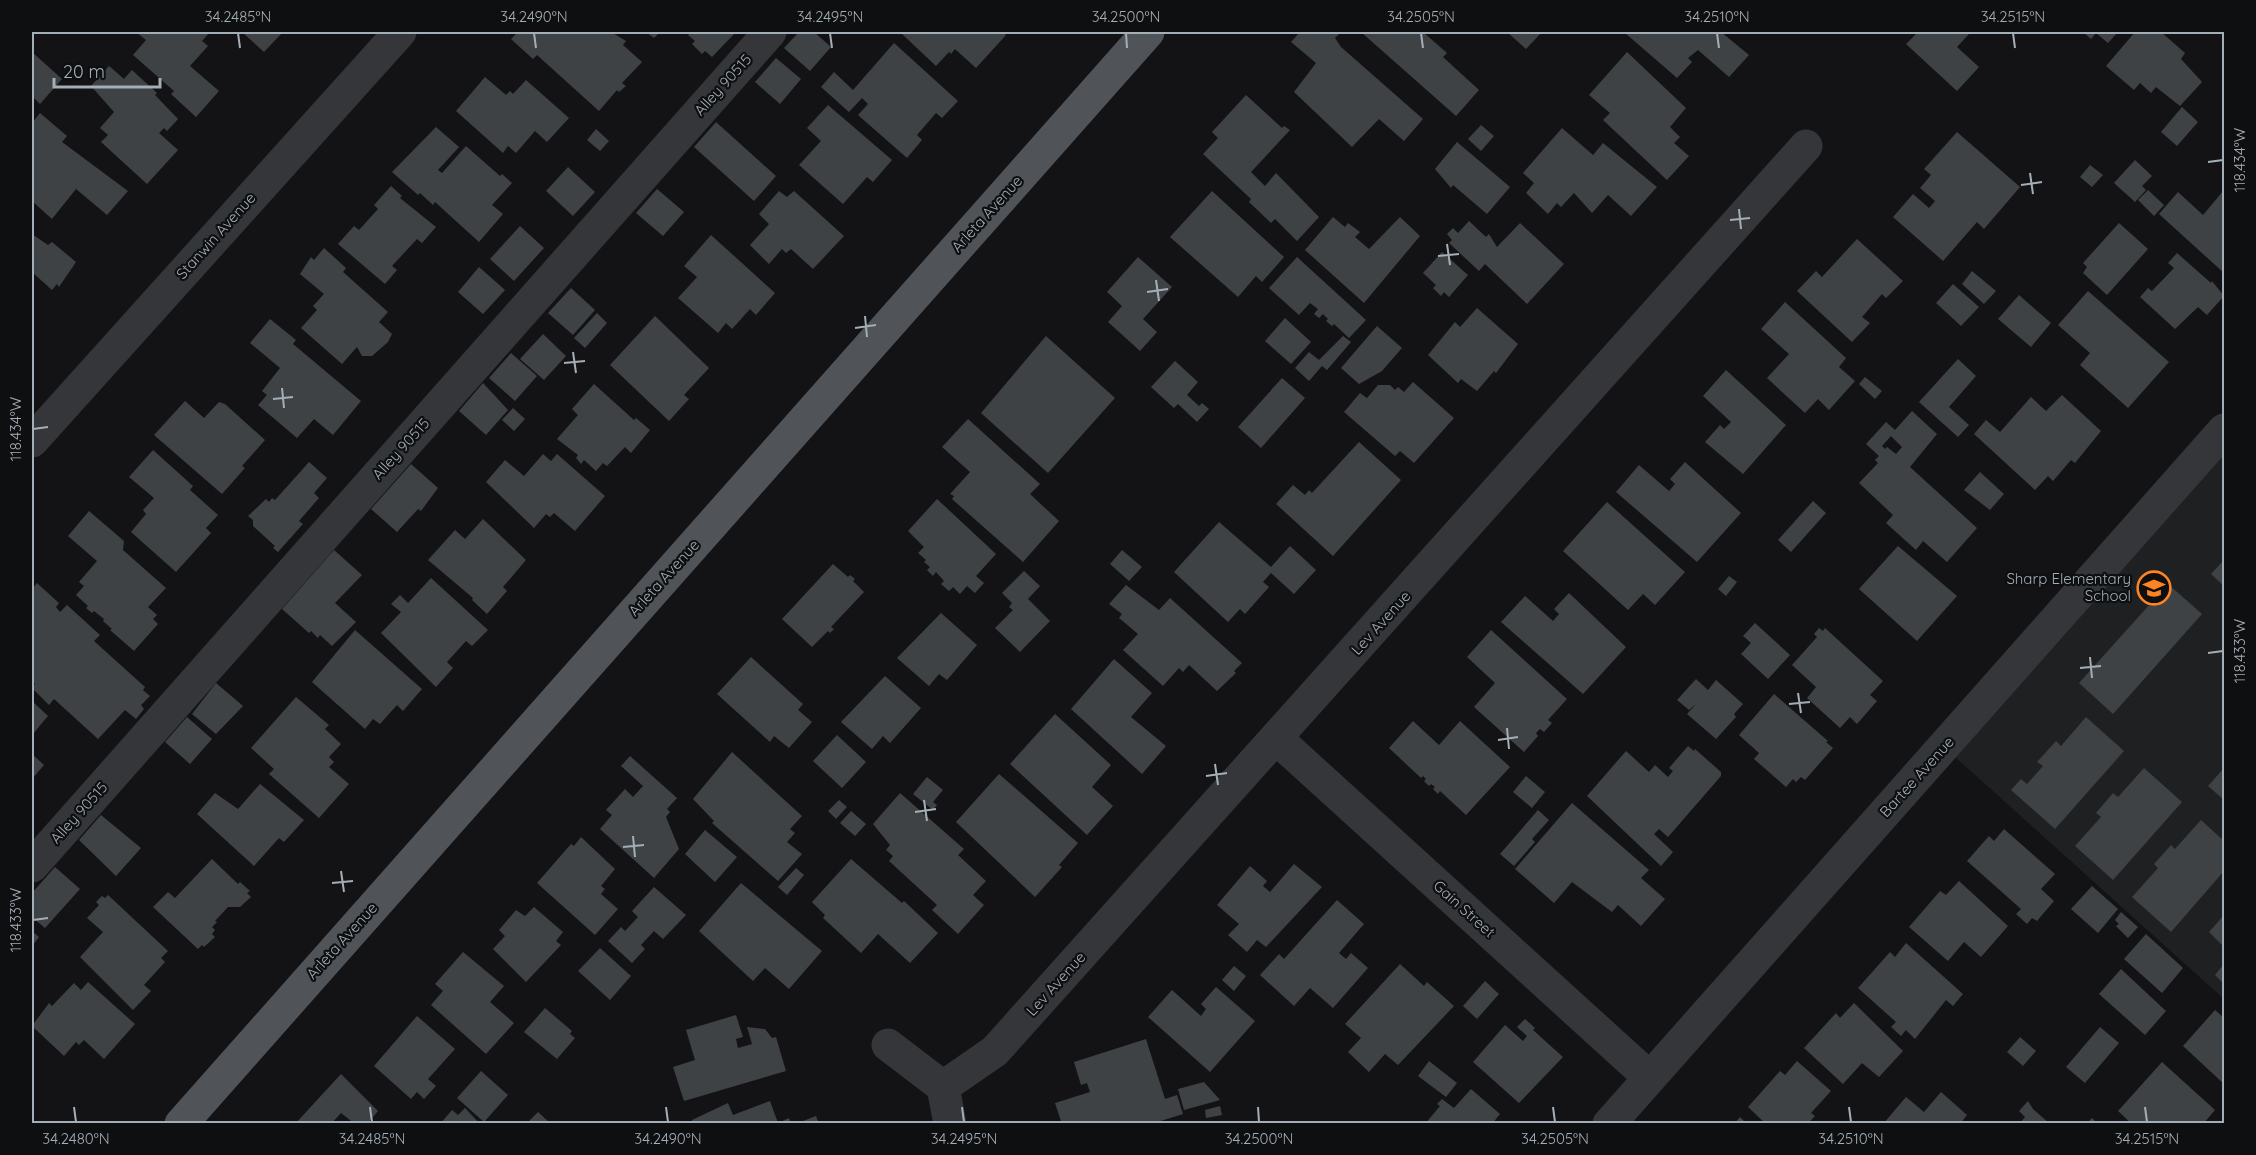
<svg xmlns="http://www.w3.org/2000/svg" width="2256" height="1155" font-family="Quicksand,sans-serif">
  <rect width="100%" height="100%" fill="#131315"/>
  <path fill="#1f2022" d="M2224 430V999L1944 747Z"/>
  <path fill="#3f4245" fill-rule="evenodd" d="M136 32H210L202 41 208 46 190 66 219 91 196 117 171 94 174 91 133 55 146 40Z
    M242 32H283L264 52Z
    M518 32H556L558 34 561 32H611L626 41 623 45 642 62 622 83 626 86 619 92 617 90 599 111 537 55 533 59 511 39Z
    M646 32H660L654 38Z
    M691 32H736L712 57 705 51 702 54 692 44 695 41 688 35Z
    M799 32H814L831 47 810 71 784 48Z
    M905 32H1003L1006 35 976 68 955 49 951 54 949 52 936 66 902 34Z
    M1297 32H1336L1339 34 1335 38 1341 47 1423 119 1404 141 1379 119 1352 147 1294 92 1316 63 1291 42 1299 33Z
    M1361 32H1423L1447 53 1443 57 1479 90 1456 116Z
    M1507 32H1542L1526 49Z
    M1624 32H1721L1749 55 1729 77 1698 50 1688 58 1692 62 1677 78Z
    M1918 32 1969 34 1957 47 1979 67 1957 91 1906 44Z
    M2083 32H2118L2108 43 2096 33 2091 39Z
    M2135 32H2161L2185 53 2181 59 2202 82 2180 106 2156 87 2151 93 2140 83 2134 90 2106 66Z
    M894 43 958 101 942 118 936 113 917 135 922 140 907 158 858 115 868 104 862 98 849 112 821 87 834 72 853 90Z
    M32 52 62 79 40 104 32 96Z
    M1627 52 1686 108 1670 127 1680 137 1674 143 1689 156 1667 180 1603 120 1610 113 1589 95Z
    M776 58 801 79 780 104 755 82Z
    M109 66 124 79 132 70 157 93 155 95 178 119 167 131 164 128 159 133 178 150 147 184 101 142 108 135 100 128 114 112 91 86Z
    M485 77 506 95 510 91 513 94 526 80 569 118 547 142 535 131 516 153 508 146 503 153 456 111Z
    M1246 95 1282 128 1284 126 1290 130 1251 172 1265 186 1276 173 1319 217 1297 241 1275 219 1271 223 1249 202 1251 199 1203 154 1218 138 1212 132Z
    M828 105 892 160 873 182 867 177 843 204 799 165 821 141 807 128Z
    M2182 107 2198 122 2177 146 2161 132Z
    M40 113 67 136 62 142 128 191 107 215 76 189 52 219 32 201V123Z
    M716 122 776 176 754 201 694 147Z
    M1481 125 1494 136 1481 151 1468 139Z
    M436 127 459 147 438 170 442 173 466 146 500 176 502 174 512 183 492 205 503 214 479 242 435 202 433 205 420 193 418 195 392 172Z
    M1562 128 1593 155 1603 143 1657 187 1631 216 1608 195 1592 213 1574 193 1561 207 1557 203 1548 214 1526 193 1534 183 1523 173Z
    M596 129 609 141 600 151 587 140Z
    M1957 132 2020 187 1984 229 1977 222 1943 261 1893 217 1913 194 1929 208 1935 201 1920 188 1931 175 1924 169Z
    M1457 142 1510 187 1487 214 1453 185 1451 188 1435 169Z
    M2135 160 2152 176 2142 186 2146 190 2135 202 2114 183Z
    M2090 165 2103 175 2092 187 2080 177Z
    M568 167 595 192 573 216 546 191Z
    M391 186 402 196 400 198 436 227 422 243 417 239 392 266 397 270 385 284 338 244 354 226 359 230 378 209 374 205Z
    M657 189 684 212 663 236 636 213Z
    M2148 190 2164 205 2154 216 2138 200Z
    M2224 190V273L2159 214 2178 192 2203 215Z
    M779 191 787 197 794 191 844 236 813 269 791 249 786 253 782 249 769 264 750 245 769 224 759 214Z
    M1212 191 1284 257 1262 282 1256 276 1238 297 1170 237Z
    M1333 217 1345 227 1348 223 1360 232 1355 237 1369 249 1400 217 1420 236 1364 303 1305 250Z
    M1469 221 1486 237 1489 234 1497 247 1520 223 1564 264 1527 304 1485 264 1479 271 1449 243 1452 240 1447 234 1453 228 1458 233Z
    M2119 223 2148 249 2107 295 2083 273 2087 267 2083 263Z
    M520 226 544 248 514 281 490 259Z
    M32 234 48 245 52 242 76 262 59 287 57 284 52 290 32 272Z
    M711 235 775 293 756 315 750 309 732 329 726 323 718 333 678 298 697 277 684 266Z
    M1857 239 1903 281 1886 298 1882 294 1862 317 1870 323 1852 342 1797 291 1816 271 1822 277Z
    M324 248 346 268 343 272 388 312 379 322 392 334 388 342 372 356H362L357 347 342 364 301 328 317 310 313 306 324 294 300 274 311 257 314 260Z
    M1442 252 1468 275 1449 297 1444 292 1441 296 1433 288 1436 285 1423 273Z
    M2177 253 2211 283 2212 281 2224 296 2207 315 2198 307 2175 329 2140 297 2148 288 2152 291 2174 268 2168 263Z
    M1138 257 1172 287 1143 319 1157 332 1140 351 1108 322 1122 306 1107 292Z
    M1297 257 1366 320 1349 338 1334 324 1332 326 1326 321 1328 319 1323 314 1319 318 1314 314 1318 309 1310 303 1299 315 1269 288Z
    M479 267 505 290 483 314 458 292Z
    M1972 271 1996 291 1984 304 1962 284Z
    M1953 284 1979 307 1961 326 1936 303Z
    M571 288 595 310 573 335 548 313Z
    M2088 291 2169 362 2128 408 2080 365 2090 353 2058 325Z
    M2019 295 2051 323 2031 347 1998 319Z
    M1785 302 1846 358 1839 367 1855 381 1829 410 1818 399 1805 413 1767 378 1789 354 1761 329Z
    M1477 308 1518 344 1496 373 1494 371 1477 391 1461 379 1458 383 1428 355 1455 322 1460 327Z
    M597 313 607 323 585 348 574 338Z
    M655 316 709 368 684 395 689 399 669 421 610 365Z
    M1285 318 1311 342 1291 364 1265 341Z
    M270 319 296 340 293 344 361 401 333 435 314 419 297 438 258 405 267 395 262 391 280 368 250 343Z
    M1377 326 1402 348 1382 371 1359 384 1341 368Z
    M543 334 566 356 544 380 520 359Z
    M1046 336 1115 398 1048 473 981 413Z
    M1343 336 1351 342 1327 370 1322 366 1309 381 1295 368 1309 352 1319 360Z
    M511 353 537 376 515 401 489 378Z
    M1958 359 1976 376 1949 407 1969 425 1958 437 1919 402Z
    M1175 361 1198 382 1187 395 1199 406 1202 403 1209 409 1197 422 1178 404 1174 408 1151 387Z
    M1726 370 1786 425 1743 474 1705 442 1720 425 1724 429 1731 422 1703 396Z
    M1865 377 1882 391 1875 399 1859 384Z
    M1282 378 1305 398 1261 448 1238 427Z
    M1413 382 1454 418 1414 463 1400 451 1395 456 1344 412 1360 393 1367 398 1378 385H1390L1395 390 1398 387 1404 392Z
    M483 383 508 410 486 435 459 411Z
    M594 384 634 420 636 418 650 430 631 453 625 447 607 466 603 463 596 471 584 460 581 464 576 458 578 455 557 439 578 415 572 409Z
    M2062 395 2101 431 2075 463 2071 460 2053 481 2048 476 2035 490 1974 434 1986 420 2000 432 2031 397 2046 411Z
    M185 401 204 418 219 402 225 404 265 440 242 466 245 468 222 494 154 435Z
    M513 408 525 419 514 431 502 420Z
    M1912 411 1937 434 1910 467 1977 528 1947 562 1923 541 1916 550 1886 523 1893 515 1859 483 1878 463 1875 460 1879 456 1866 444 1886 422 1895 430ZM1891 436 1902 447 1896 454 1887 447 1885 449 1882 446Z
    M968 419 1040 484 1030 494 1059 521 1023 562 952 499 954 496 950 494 970 472 942 447Z
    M1359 442 1401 480 1333 556 1276 504 1293 485 1305 495 1309 490 1312 493Z
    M153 450 193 486 190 490 218 515 206 528 211 533 176 572 131 532 146 514 143 510 154 498 129 477Z
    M543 454 551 461 557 454 605 496 575 531 554 513 550 517 546 514 534 528 486 482 505 460 524 476Z
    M309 462 327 478 314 493 319 498 299 521 303 524 278 552 273 548 275 546 253 526V520L248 516 266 499 269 502 272 498 275 500Z
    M1685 462 1741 513 1697 562 1616 492 1639 465 1669 491 1675 484 1670 479Z
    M411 464 438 488 421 511 418 509 397 532 371 509Z
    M1980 472 2004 494 1990 510 1964 490Z
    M937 499 996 554 976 576 984 583 975 593 967 586 960 594 953 587 949 591 941 584 944 581 936 572 933 576 927 570 930 567 924 562 926 560 918 553 924 547 908 531Z
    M1813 501 1826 513 1791 552 1778 540Z
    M1607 502 1685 572 1655 605 1643 594 1628 610 1563 551Z
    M89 511 124 541 123 550 166 588 148 607 157 615 153 619 158 624 134 651 110 630 112 629 103 621 104 619 94 611 92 613 86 608 88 606 76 595 84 586 79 582 97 561 68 536Z
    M483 519 526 560 503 587 507 591 487 614 472 600 473 598 428 560 455 530 465 539Z
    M1219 522 1271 567 1290 546 1316 570 1294 594 1271 573 1263 582 1269 587 1245 614 1240 609 1228 622 1174 572Z
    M1898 546 1957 596 1917 641 1859 589Z
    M334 550 362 575 335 603 356 622 332 646 320 635 318 638 311 631 309 633 282 609Z
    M1122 550 1142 567 1129 581 1110 564Z
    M2224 560V586L2211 574Z
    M833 564 848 577 850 575 855 579 853 581 864 592 831 627 834 629 830 633 828 631 812 647 782 619Z
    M1024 571 1040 586 1028 599 1050 621 1020 652 995 628 1013 610 1009 607 1012 603 1002 593Z
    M1729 576 1737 582 1726 596 1718 589Z
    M431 578 488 630 472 646 466 641 447 662 453 668 436 687 381 633 401 612 391 604 400 595 408 603Z
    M37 583 59 603 56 607 60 612 67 605 100 635 94 641 145 687 143 690 150 696 141 705 144 709 136 719 125 710 98 739 54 699 49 705 32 688 35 684 32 680V589Z
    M2168 584 2202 614 2113 714 2079 683Z
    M1126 585 1159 610 1170 598 1242 663 1234 671 1236 673 1217 691 1189 665 1183 672 1179 668 1163 686 1123 650 1138 634 1119 618 1122 614 1109 604Z
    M1569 593 1626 647 1583 694 1501 622 1525 596 1553 621 1559 614 1554 609Z
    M941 613 977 645 947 680 939 674 929 686 897 658Z
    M1755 623 1790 655 1768 679 1741 654 1751 643 1743 636Z
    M1819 628 1823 631 1825 628 1883 681 1870 695 1877 701 1857 724 1850 717 1840 728 1807 698 1816 687 1792 665 1817 637 1814 634Z
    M355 630 422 689 403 711 397 705 380 724 373 719 365 729 312 682Z
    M1491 630 1567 699 1548 720 1552 723 1544 732 1540 729 1536 733 1538 736 1524 752 1474 707 1495 683 1467 657Z
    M751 657 803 704 798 710 812 722 789 748 774 736 770 742 717 694Z
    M1114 659 1152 693 1131 717 1166 746 1142 774 1071 709Z
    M885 676 921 708 890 743 883 736 872 749 841 722Z
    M1696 679 1708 690 1716 680 1743 704 1734 714 1736 717 1716 739 1687 714 1696 704 1689 710 1677 700Z
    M216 683 243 706 216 734 192 714Z
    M1774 694 1828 741 1826 742 1833 748 1805 780 1801 777 1796 782 1793 779 1786 787 1754 759 1759 753 1739 735Z
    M296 697 329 725 325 729 341 744 329 757 334 762 329 767 349 784 319 818 269 774 274 769 251 748Z
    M32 701 48 716 32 735Z
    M1055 714 1111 765 1092 787 1113 806 1087 835 1010 764Z
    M187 717 212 739 190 764 165 742Z
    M2086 717 2124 751 2055 829 2011 790 2021 779 2027 784 2043 766 2037 762 2056 741 2061 746Z
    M1413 721 1439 745 1460 721 1510 767 1466 815 1440 791 1438 794 1433 789 1435 787 1431 784 1429 786 1424 781 1426 779 1423 776 1421 778 1389 748Z
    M837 735 866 762 842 788 813 761Z
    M1688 746 1694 751 1695 749 1721 772V776L1668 837 1659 829 1654 834 1673 852 1661 866 1587 796 1626 751 1649 772 1655 765 1668 777 1673 771 1669 768Z
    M732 752 802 816 790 829 795 833 787 842 802 854 778 881 712 823 714 821 693 799Z
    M32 754 44 765 32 779Z
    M630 756 677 798 667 809 670 812 666 817 679 849 654 878 600 829 612 815 606 810 625 789 633 797 643 786 621 766Z
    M2144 768 2182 802 2113 880 2075 846 2101 817 2096 813 2113 793 2118 797Z
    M2224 768V800L2208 786Z
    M999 774 1078 843 1059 865 1062 867 1035 897 956 822Z
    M1526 776 1545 792 1532 808 1513 792Z
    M927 777 943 790 933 802 937 805 933 810 913 794Z
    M260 784 304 820 284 842 279 838 254 866 197 814 215 793 238 809Z
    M900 793 964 849 958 855 986 881 973 895 984 905 958 934 932 910 937 905 889 861 893 856 886 850 890 845 873 824Z
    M839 800 847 807 836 819 828 811Z
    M1572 803 1649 870 1641 878 1665 899 1641 926 1618 905 1612 912 1572 882 1554 903 1515 869Z
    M1538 810 1549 820 1532 839 1535 842 1514 866 1500 854Z
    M851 811 866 824 855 836 840 823Z
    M101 815 141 848 116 876 79 840Z
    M2201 820 2224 841V871L2171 932 2132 897 2158 868 2154 864 2171 845 2175 849Z
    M2004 829 2055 874 2041 889 2054 901 2037 921 2032 918 2027 924 2016 914 2021 909 1967 861 1989 836 1994 841Z
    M705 830 737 857 715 882 685 854Z
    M581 837 615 869 601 886 605 889 601 894 618 909 595 935 537 883 571 844 574 846Z
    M212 859 238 884 240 882 250 891 247 893 251 897 240 907H228L215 921 217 922 212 927 215 930 212 934 215 937 204 947 202 945 198 949 153 907 168 892 175 898Z
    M851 859 902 903 904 901 938 933 910 963 878 934 861 953 823 918 825 915 812 902Z
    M1294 864 1322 887 1266 947 1257 940 1247 952 1228 935 1239 924 1217 905 1250 866 1267 881 1263 886 1270 892Z
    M55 867 80 889 45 928 33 918 32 921V893Z
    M796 868 804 875 787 895 778 887Z
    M1959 881 2008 926 1981 957 1964 942 1948 961 1909 927 1940 891 1946 895Z
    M741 883 822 951 789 989 765 968 753 981 699 931Z
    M2092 886 2118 909 2098 933 2071 909Z
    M654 887 686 915 663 939 654 931 641 945 645 949 632 963 608 941 621 927 625 931 638 917 632 911Z
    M108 895 168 951 161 958 165 962 144 985 151 991 133 1010 80 957 103 932 87 918 99 905 96 902 102 896 105 898Z
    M1337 900 1364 924 1339 953 1346 959 1351 953 1368 968 1333 1008 1310 988 1294 1006 1260 975 1279 954 1284 959Z
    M534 907 563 932 556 941 561 945 526 982 493 949 505 936 499 930 516 910 525 916Z
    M2121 912 2138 927 2128 938 2116 926 2119 924 2115 920Z
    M2224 915V947L2209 932Z
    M32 931 39 937 32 946Z
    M2146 934 2183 968 2162 993 2124 959Z
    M1906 943 1963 994 1953 1006 1946 1000 1915 1039 1906 1030 1901 1036 1891 1027 1896 1022 1858 988 1890 952 1895 957Z
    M600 948 631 976 610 1000 578 971Z
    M463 952 504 986 490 1002 514 1023 486 1054 431 1005 443 991 435 984Z
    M1400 964 1424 986 1427 982 1454 1006 1398 1065 1385 1054 1369 1072 1348 1052 1361 1038 1345 1024Z
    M2224 964V984L2215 975Z
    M1234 966 1246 976 1234 991 1222 980Z
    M2121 969 2166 1011 2145 1035 2099 994Z
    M1485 981 1499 994 1477 1019 1463 1006Z
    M88 982 135 1024 104 1059 84 1040 79 1045 76 1042 64 1056 32 1026 49 1003 52 1006 74 983 81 990Z
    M1216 987 1255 1021 1210 1072 1148 1017 1172 990 1201 1016 1206 1009 1201 1004Z
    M1854 1003 1903 1051 1879 1077 1862 1063 1843 1084 1804 1048 1836 1013 1840 1018Z
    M545 1008 572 1031 570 1034 575 1038 557 1059 524 1032Z
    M2215 1010 2224 1018V1084L2183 1046Z
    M736 1015 743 1037 736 1039 738 1048 752 1044 747 1027 765 1029 772 1038 776 1037 786 1071 684 1101 673 1067 695 1060 686 1030Z
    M417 1016 455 1049 428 1079 436 1086 424 1099 417 1092 411 1099 374 1066Z
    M1525 1019 1535 1028 1533 1030 1563 1057 1519 1103 1473 1062 1505 1025 1523 1041 1527 1036 1517 1027Z
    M2100 1027 2119 1043 2085 1083 2066 1067Z
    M2020 1037 2036 1051 2023 1066 2007 1052Z
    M1146 1039 1165 1099 1177 1095 1183 1114 1151 1124 1145 1121 1062 1124 1055 1103 1090 1092 1087 1083 1081 1085 1074 1062Z
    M1429 1061 1457 1083 1446 1097 1418 1076Z
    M1797 1061 1831 1091 1811 1113 1815 1116 1808 1123 1805 1121 1803 1124H1766L1748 1107 1780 1071 1785 1075Z
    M2162 1062 2215 1110 2203 1124H2132L2118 1111Z
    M481 1071 508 1095 484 1122 457 1098Z
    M341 1074 378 1111 367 1124H355L341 1113 331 1124H295Z
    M1204 1082 1220 1100 1184 1110 1178 1089Z
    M1471 1089 1500 1114 1492 1124H1425L1440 1106 1437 1104 1442 1099 1454 1108Z
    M1941 1092 1967 1115 1960 1124H1883L1906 1097 1924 1112Z
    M770 1101 778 1123 789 1118 791 1124H693L692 1120 728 1103 733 1115Z
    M2028 1101 2033 1109 2050 1124H2019L2025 1117 2019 1111Z
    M1220 1106 1222 1115 1206 1118 1205 1110Z
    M465 1108 480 1124H440L452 1110 458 1115Z
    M538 1112 551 1124 529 1121Z
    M816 1116 819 1124H798V1123Z
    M1740 1117 1747 1124H1734Z
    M2092 1118 2098 1124H2086Z"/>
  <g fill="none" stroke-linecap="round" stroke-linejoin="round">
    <path stroke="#34363a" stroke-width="33" d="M32 441 400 32
      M1277 739 1650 1078
      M32 866 770 32
      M888 1045 943 1087 950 1124
      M943 1087 995 1051 1806 146
      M1609 1124 2224 430"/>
    <path stroke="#505459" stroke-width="33" d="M181 1124 1148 32"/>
  </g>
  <path fill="none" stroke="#a4aeb6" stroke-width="2" d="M238 33 240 48M534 33 536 48M830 33 832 48M1126 33 1127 48M1421 33 1423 48M1717 33 1719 48M2013 33 2015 48M2208 162 2223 160M2030 173 2033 194M2021 185 2042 182M1739 209 1741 229M1730 220 1750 218M1447 244 1450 265M1438 256 1459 254M1156 280 1159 301M1147 292 1168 289M865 316 867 337M855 328 876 325M573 352 576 373M564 363 585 361M282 388 284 408M273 399 293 397M33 429 48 427M2208 653 2223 651M2090 657 2092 678M2080 668 2101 666M1798 693 1801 713M1789 704 1810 702M1507 728 1509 749M1498 740 1518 737M1215 764 1218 785M1206 776 1227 773M924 800 927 821M915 812 936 809M633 836 635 857M623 847 644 845M341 871 344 892M332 883 353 881M33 920 48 918M74 1107 76 1122M370 1107 372 1122M666 1107 668 1122M962 1107 964 1122M1258 1107 1259 1122M1553 1107 1555 1122M1849 1107 1851 1122M2145 1107 2147 1122"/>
  <defs>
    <g id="school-ring" transform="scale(1.725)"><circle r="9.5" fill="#0e0f10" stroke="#fe8322" stroke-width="1.5"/><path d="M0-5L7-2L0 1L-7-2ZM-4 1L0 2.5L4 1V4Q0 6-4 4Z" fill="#fe8322"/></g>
  </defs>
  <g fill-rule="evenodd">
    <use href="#school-ring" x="2154" y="588"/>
  </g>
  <g text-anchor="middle" stroke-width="4.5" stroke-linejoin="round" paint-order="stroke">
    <g font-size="15" fill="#a4aeb6" stroke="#0e0f10">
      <text transform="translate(723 85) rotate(-48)" y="5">Alley 90515</text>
      <text transform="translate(987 214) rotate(-48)" y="5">Arleta Avenue</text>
      <text transform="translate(216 236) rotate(-48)" y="5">Stanwin Avenue</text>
      <text transform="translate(401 449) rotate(-48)" y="5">Alley 90515</text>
      <text transform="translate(664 578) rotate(-48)" y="5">Arleta Avenue</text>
      <text transform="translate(1381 623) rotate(-48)" y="5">Lev Avenue</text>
      <text transform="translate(1917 777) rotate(-48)" y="5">Bartee Avenue</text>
      <text transform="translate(79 813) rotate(-48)" y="5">Alley 90515</text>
      <text transform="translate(1464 909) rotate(42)" y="5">Gain Street</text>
      <text transform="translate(342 941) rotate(-48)" y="5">Arleta Avenue</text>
      <text transform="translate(1056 984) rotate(-48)" y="5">Lev Avenue</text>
    </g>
    <g font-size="15" fill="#a4aeb6" stroke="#0e0f10" text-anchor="end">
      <text x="2131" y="584">Sharp Elementary<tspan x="2131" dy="17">School</tspan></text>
    </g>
  </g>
  <rect width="2256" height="1155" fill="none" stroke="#0e0f10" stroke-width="66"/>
  <path d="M54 78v9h106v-9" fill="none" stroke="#a4aeb6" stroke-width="3"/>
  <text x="63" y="78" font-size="18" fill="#a4aeb6" stroke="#0e0f10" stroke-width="4.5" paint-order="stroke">20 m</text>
  <rect x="33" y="33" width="2190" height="1089" fill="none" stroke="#a4aeb6" stroke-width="2"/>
  <g font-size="15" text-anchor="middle" fill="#a4aeb6">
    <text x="238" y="22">34.2485°N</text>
    <text x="534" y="22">34.2490°N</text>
    <text x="830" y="22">34.2495°N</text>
    <text x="1126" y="22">34.2500°N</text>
    <text x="1421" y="22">34.2505°N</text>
    <text x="1717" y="22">34.2510°N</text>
    <text x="2013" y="22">34.2515°N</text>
    <text transform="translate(2240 160) rotate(-90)" y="5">118.434°W</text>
    <text transform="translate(16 429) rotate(-90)" y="5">118.434°W</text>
    <text transform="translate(2240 651) rotate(-90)" y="5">118.433°W</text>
    <text transform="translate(16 920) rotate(-90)" y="5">118.433°W</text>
    <text x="76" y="1144">34.2480°N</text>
    <text x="372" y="1144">34.2485°N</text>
    <text x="668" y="1144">34.2490°N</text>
    <text x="964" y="1144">34.2495°N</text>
    <text x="1259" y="1144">34.2500°N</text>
    <text x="1555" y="1144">34.2505°N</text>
    <text x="1851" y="1144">34.2510°N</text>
    <text x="2147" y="1144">34.2515°N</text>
  </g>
</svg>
